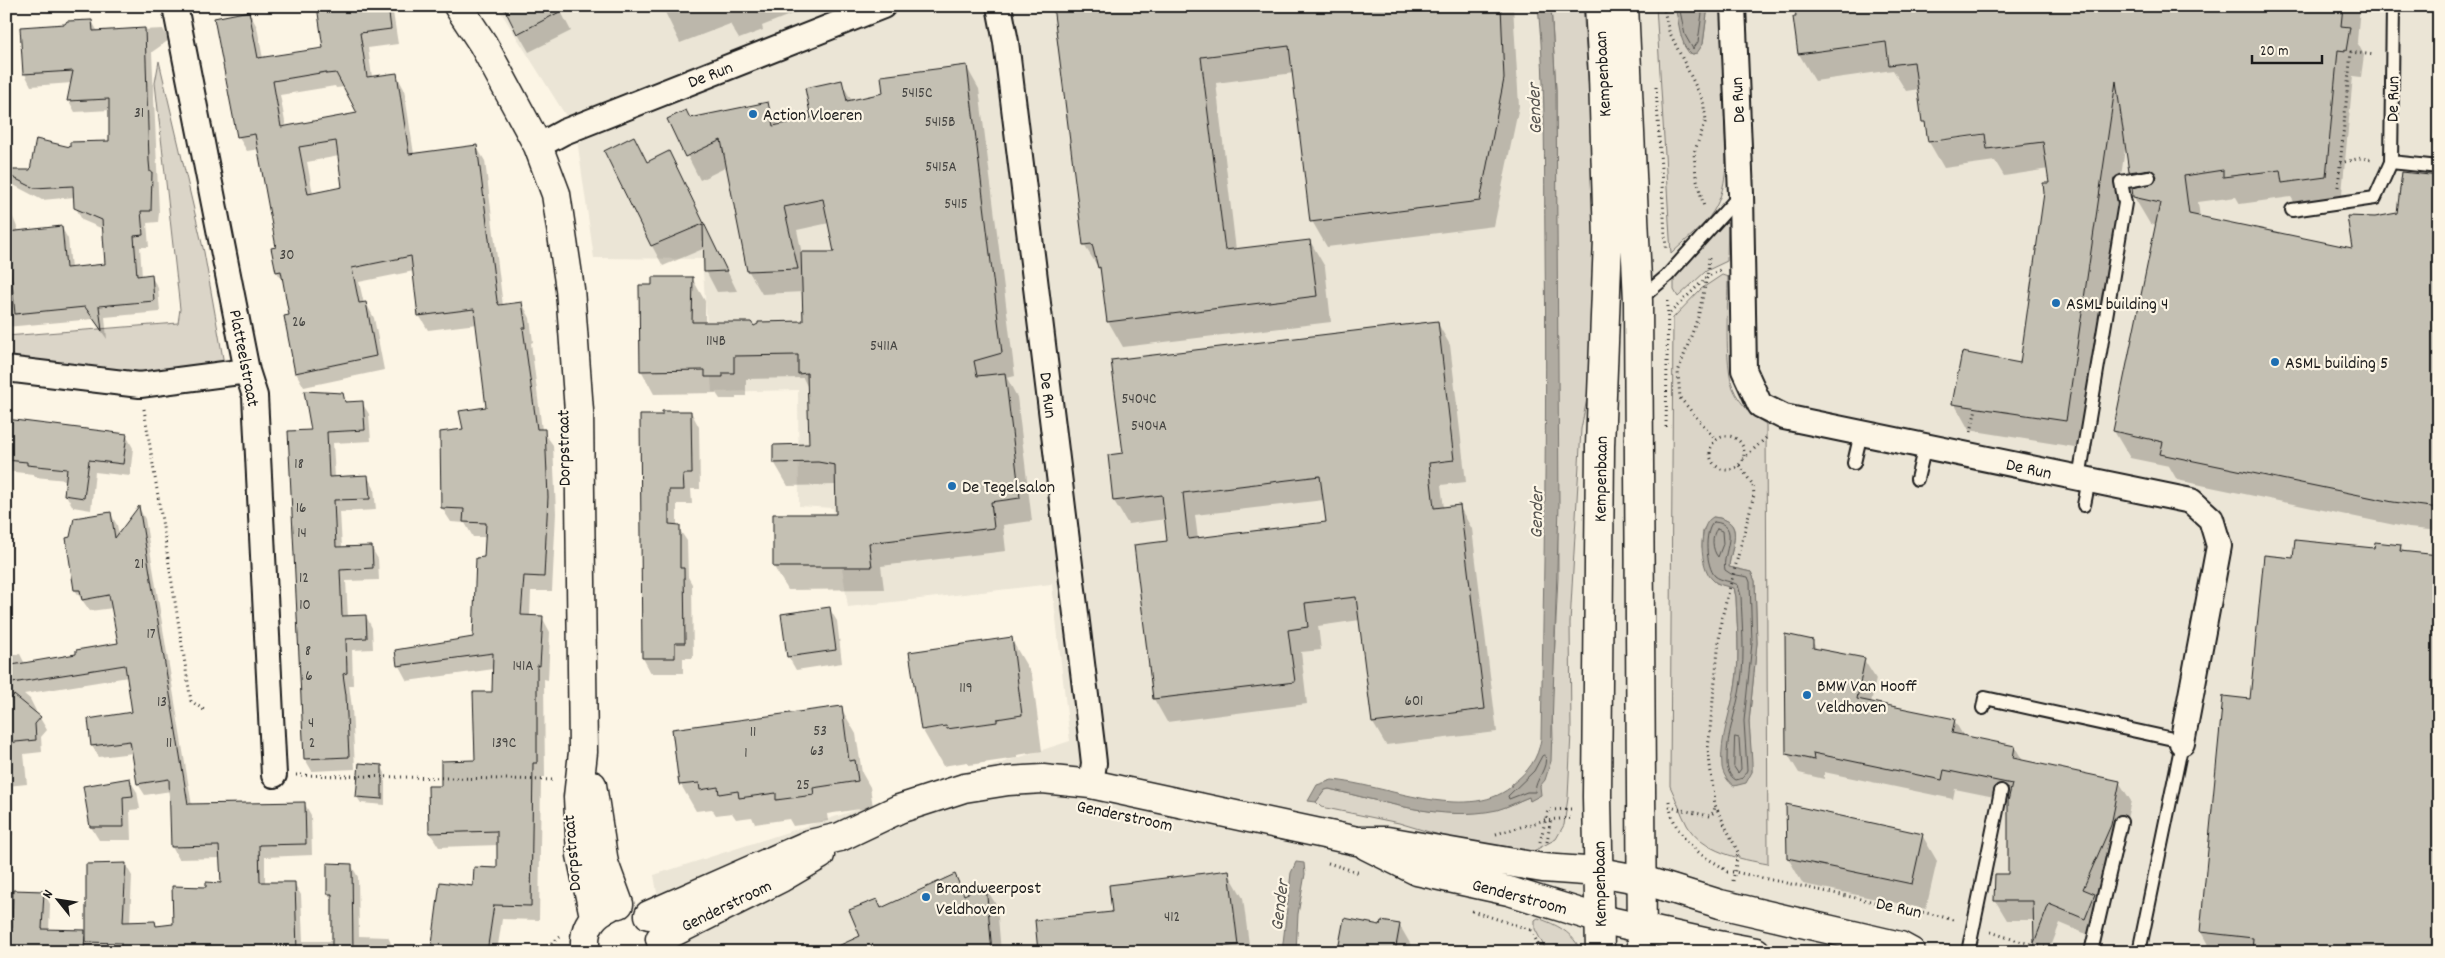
<svg xmlns="http://www.w3.org/2000/svg" width="2445" height="958" font-family="Dekko,sans-serif">
  <rect width="100%" height="100%" fill="#fcf5e5"/>
  <filter id="ink" filterUnits="userSpaceOnUse"><feTurbulence type="fractalNoise" baseFrequency=".02" numOctaves="2"/><feDisplacementMap in="SourceGraphic" scale="10" xChannelSelector="R" yChannelSelector="G"/><feConvolveMatrix kernelMatrix="1 2 1 2 8 2 1 2 1" color-interpolation-filters="sRGB"/></filter>
  <g filter="url(#ink)">
    <path fill="#ebe5d6" d="M497 6H2439V952H667L654 875 1070 741 1052 584 848 607 833 508 799 506 798 390 712 392 702 259 594 258 576 132Z"/>
    <path fill="#dbd5c8" stroke="#7c7872" fill-rule="evenodd" d="M1551 6H1583L1595 179 1596 298 1590 383 1581 429 1570 623 1571 732 1568 798 1564 825 1556 839 1528 854 1499 853 1399 823 1321 807 1316 802 1325 790 1329 789C1382 801 1442 822 1497 809 1509 807 1518 801 1529 797L1530 801 1539 786 1553 739 1552 705 1558 577 1556 90Z
      M1656 6H1675L1685 47 1689 53 1694 54 1703 44 1708 6H1721V9L1726 166C1722 215 1705 222 1671 254Z
      M159 61 204 252 224 364 160 376 6 361V336L178 323 180 309 155 83Z
      M1725 222 1728 223 1727 261 1706 271 1678 297 1674 290V278Z
      M1722 275 1728 277C1728 308 1724 360 1733 388 1739 403 1753 417 1766 424L1768 864C1740 859 1702 852 1687 825 1680 812 1676 798 1670 786L1673 318 1701 289ZM1713 517C1748 520 1730 547 1729 567L1751 572 1755 581 1757 643 1749 722 1752 772 1722 760C1723 733 1732 708 1736 681 1740 654 1737 625 1736 597L1734 588 1716 583 1702 547 1703 530Z
      M1538 918C1557 925 1573 932 1581 952H1547L1535 929V920Z"/>
    <path fill="#b0aba1" stroke="#75726c" d="M1538 6H1551L1556 90 1559 505 1551 761 1545 780 1540 786 1541 795 1530 801 1529 797C1518 801 1508 807 1497 810 1442 822 1382 801 1329 789L1325 790 1316 802 1308 801 1317 785 1332 780C1383 784 1466 823 1511 787L1512 784C1528 772 1538 759 1541 739 1544 574 1547 410 1545 244 1544 165 1546 85 1538 6Z
      M1675 6H1708L1703 44 1697 53 1692 54 1685 47 1681 36Z
      M1713 517C1748 520 1730 547 1729 567L1751 572 1755 581 1757 643 1749 722 1752 762V772L1746 783 1734 786C1728 782 1723 774 1722 767 1719 738 1732 710 1736 681 1740 654 1737 624 1736 597L1734 588C1726 586 1717 585 1712 579 1700 568 1697 525 1713 517Z
      M1296 862 1304 863 1305 874 1298 914 1296 952H1282L1291 873Z"/>
    <path fill="#0003" fill-rule="evenodd" d="M318 6H392L398 44 368 48 372 77 396 74 404 89 414 154 476 146 485 161 503 306 522 303 530 318 533 342 531 343 542 430 553 445 556 513 552 591H531L530 617H542L550 632 548 680 544 679 545 777H541L539 920 502 919 497 952H432L474 887 499 869 498 845 439 847 430 833 442 787 476 761 493 693 494 669 407 681 399 666 396 651 474 638 486 537H473L465 523 451 522 442 508 464 430 487 408 477 324 428 330 419 315 414 271 359 282 364 304 366 303 374 318 384 370 304 387 296 373 291 316 285 285 277 272 272 249 278 248 259 149 247 151 238 136 249 12 257 27 263 59 325 49ZM335 86 336 88 345 87 359 114 286 127 280 95ZM339 156 344 188 313 194 307 162Z
      M558 6 571 31 529 52 518 33Z
      M662 6H812L762 26 763 30 739 39 730 24 680 43Z
      M1055 6H1513L1519 106 1494 226 1327 247 1312 221 1294 73 1216 83 1236 250 1310 241 1325 267 1331 322 1123 347 1108 321 1100 270 1084 245Z
      M1796 6H2360L2357 42 2364 55 2361 77 2353 76 2341 204 2299 209 2291 197 2240 204 2236 197 2198 202 2200 218 2353 250 2375 218 2398 215 2439 178V531L2409 528 2177 480 2169 466 2130 458 2114 431 2157 225 2150 224 2134 197 2140 188 2131 172 2126 142 2081 448 1969 430 1954 403 2021 364 2051 184 2049 169 2004 176 1995 161 1944 168 1929 142 1919 89 1906 91 1893 70 1815 81 1799 54ZM1991 132V134L1936 142V140Z
      M92 21 98 32 163 29 169 40 152 52 159 213 158 222 147 223 149 247H140L142 277 151 276 158 288 160 312 105 317 107 339 93 319 6 327V215H12L19 232 62 228 68 239 71 268 106 265 103 229 82 220 76 208 75 197 42 200 6 181V172L31 171 71 149 110 142V110L75 112 69 101 72 83 31 86 25 74 65 25Z
      M966 66 979 89 1015 376 1007 378 1017 397 1032 521 1003 525 1006 551 881 566 884 589 788 590 774 567 837 515V485L788 486 774 462 811 445 809 390 803 378 746 379V396H736V399H720L716 393 654 394 641 370 653 286 692 278 705 301V323L753 327 804 322 803 292 762 294 748 270 727 167 700 180 669 120 690 119 767 103 780 126 813 119 841 82 852 101 884 94ZM829 223 836 253 802 254 797 230Z
      M2439 89V140L2434 133Z
      M634 138 648 163 669 152 737 291 717 292 706 271 705 248 663 266 652 246Z
      M1437 322 1450 345 1466 482 1441 485 1444 508 1459 506 1472 529 1497 732 1386 745 1373 723 1360 620 1318 626 1321 650 1301 652 1307 704 1167 722 1154 699 1169 542 1166 519 1128 524 1114 501 1124 454ZM1324 500 1327 524 1198 539 1195 515Z
      M342 394 347 403H362L369 414 371 441 333 443 335 478 367 476 374 488 376 510 340 512 342 548 371 547 378 559 379 580 346 581 348 617 366 616 372 628 373 649 352 650 353 685H349L352 708 355 769 312 771 305 759 290 432 313 431Z
      M691 412 699 427 700 489H691L692 504H677V526L687 541 688 577 692 584 693 658H683V673H651L643 658 641 417 663 416Z
      M6 421 126 435 133 448 130 476 95 472 91 510 73 507 66 495 67 480 35 477 33 474 6 471Z
      M139 508 145 519 192 806 304 803 311 815 312 855 265 857V883H294L301 895 303 941H333V903L328 894V864L351 865 358 877 359 936 388 937 395 952H93L91 948V952H6V923H13L44 892 50 904 49 931H84L87 936 125 864 132 876 130 923 155 922 157 927 174 925 207 889 222 884 221 858 179 859 172 847 171 791 145 795 138 784 133 753 99 757 92 746 133 713 128 677 24 694 30 699 36 711 34 713 40 718 47 730 41 737 42 752 24 754 27 784 7 786 13 835H6V653V656L20 654 25 664 78 655 119 644 113 608 90 611 75 590 110 513 117 525 119 535ZM92 941H127V944L92 943Z
      M2400 546 2404 552 2439 952H2212L2201 932 2224 698 2251 700 2294 559Z
      M829 608 837 621 842 663 796 670 788 656Z
      M1011 639 1032 675 1042 751 1017 755V758L969 765 967 762 943 766 922 729Z
      M1812 641 1817 650 1864 660 1876 679 1871 703 1954 720 1964 737 2015 747 2023 761 2119 782 2131 801 2121 845 2096 938 2060 923 2049 952H2041L2035 942V920H2007L1995 900 2010 875 2009 800 1955 789 1953 799 1824 772V779L1799 773 1787 753Z
      M841 708 856 734 862 773 870 787 873 807 827 814 828 821 793 826 789 819 755 824 752 817 736 819 732 813 716 815 712 809 696 811 681 785 673 730Z
      M381 766 385 773V805L361 803 357 797Z
      M129 779 137 792 140 809 130 810 131 840H99L91 827 84 787Z
      M1922 835 1937 861 1926 909 1803 884 1788 858Z
      M1228 872 1243 898 1250 952H1039L1113 913Z
      M954 876 966 896 985 887 997 906 1001 952H852L881 910Z
      M1400 926 1411 945 1410 952H1340L1339 950 1381 927Z
      M765 948 768 952H761Z"/>
    <g fill="none" stroke-linecap="round" stroke-linejoin="round">
      <path stroke="#575551" stroke-width="1" d="M1679 6 1685 35 1693 49 1698 42 1703 6
        M1714 522C1743 524 1721 554 1725 570L1731 574 1748 577 1750 582 1752 643 1744 721 1747 770 1743 778 1736 780C1729 776 1727 769 1727 761 1726 733 1738 708 1741 681 1745 654 1742 624 1741 596L1738 585C1731 581 1721 581 1715 576 1706 567 1703 530 1714 522Z
        M1717 529 1722 531 1723 544 1718 557C1712 550 1711 535 1717 529Z
        M1735 737 1739 738 1741 769 1738 773 1734 767Z
        M1545 755C1549 768 1535 779 1535 792H1527L1509 799 1508 796 1534 771 1542 756Z"/>
    </g>
    <path fill="#c4c0b3" stroke="#1c1c1c" fill-rule="evenodd" d="M317 6H388L391 29 360 33 367 77 397 73 409 154 477 145 497 301 499 305 522 302 526 328H523L537 429H545L548 497 544 577 524 576 521 615 543 616 540 666 537 665V763H533L531 906 494 905 487 952H431L440 882 473 886 474 867 497 868V831L429 833 428 786H441V761L475 760 473 692H492L493 653 397 666 395 650 473 637 476 558 484 557 486 523 463 522 464 509 441 508 440 432 463 429 459 411 486 407 474 309 418 316 411 256 352 268 359 303 366 302 376 356 295 373 284 316 289 315 281 271 276 272 271 248 276 247 255 134 237 137 214 18 249 11 258 58 323 48ZM326 72V74L336 73 357 113 281 127 273 81ZM336 141 342 187 308 194 299 147Z
      M503 6H571L517 34Z
      M1053 6H1501L1504 79 1480 201 1310 222 1289 46 1201 57 1225 250 1310 240 1317 296 1107 322 1100 267 1098 268 1092 244 1083 245Z
      M1795 6H2343L2341 26 2350 27 2346 51 2338 50 2326 177 2282 183 2280 170 2223 177V170L2184 176 2189 214 2352 248 2347 216 2375 217 2397 213 2402 172 2439 176V508L2393 502 2160 454 2163 442 2113 431 2160 203 2133 197 2132 188 2154 183 2157 176 2151 169 2129 172 2116 81 2066 421 1952 404 1962 352 2020 363 2044 193 2043 183H2049L2043 142 1987 149 1985 134 1928 142 1925 122H1922L1914 62 1889 65 1886 42 1798 54 1793 17H1796Z
      M92 20 93 31 145 28 149 161 150 172H152L151 211H141L143 235 134 236 137 276 152 274 154 301 99 306 102 331 85 307 15 314 7 232 62 226 66 268 105 264 102 220 74 208 73 186 34 188 6 174V170H30L36 139 70 147V142L109 141V99L67 101 73 71 23 74 20 27 65 24 67 21Z
      M967 65 1002 353 974 361 977 376 1005 373 1020 498 991 502 994 528 869 543 872 567H773V514H836L835 465 818 462 773 463V445L809 444 807 373 798 374V355L734 356V373H723V377H705V370L640 371 639 285H652V277H693L692 322H751L754 326 758 324V322L803 321 801 252H834L823 199 784 207 798 269 747 271 721 140 685 157 667 119 686 110 690 118 768 102 773 126 811 118 805 88 842 80 847 101 883 93 881 76Z
      M634 136 647 162 669 151 727 271 704 272 703 224 651 246 604 151Z
      M1438 321 1454 460 1429 463 1434 508 1460 505 1485 709 1372 723 1356 597 1305 603 1308 627 1288 630 1295 682 1153 699 1134 545 1167 541 1162 495 1113 501 1108 455 1123 453 1111 360ZM1320 476 1326 522 1188 539 1183 493Z
      M304 391 343 393 345 402 363 401 365 430 327 432 329 477 368 475 370 499 334 500 336 547 372 546 373 568 340 570 342 616 366 615 367 638 346 639 347 673 343 674 346 695 349 757 304 759 288 431 311 430Z
      M662 411H691L692 474H683L684 490H669V524L680 525V568H684L685 643H675V658H642L640 415H662Z
      M6 419 127 434 123 464 89 460 84 498 64 495 67 469 27 465V462L6 460Z
      M139 506 188 804 305 802 306 844 259 845 260 882H295L297 952H121V943L86 942V864L126 863 123 922 155 921 156 926 173 924 172 886 206 887V882L221 883 219 846 171 847 169 779 137 784 130 741 91 746 88 719 132 712 125 665 6 684V666L76 654V650L118 643 109 595 82 600 80 590H74L66 538 70 537 74 518 111 512 115 538Z
      M2295 540 2374 548 2375 542 2401 545 2400 551 2439 555V952H2252L2253 938 2200 932 2223 696 2250 699 2264 555 2293 558Z
      M830 607 836 650 787 657 781 614Z
      M1785 634 1813 640V648L1865 658 1857 699 1955 719 1952 733 2015 746 2013 758 2120 781 2111 825 2083 889 2095 894 2085 919 2049 904 2034 943 2033 901H1994L1995 874H2008V801L2012 784 1944 770 1942 780 1813 753 1814 760 1786 754Z
      M1012 637 1022 715 997 719V722L947 729 946 726 921 730 909 652Z
      M14 695 41 717 35 724 36 740 6 743V704Z
      M842 706 849 761 855 760 858 781 813 788 814 795 776 800V793L739 798 738 791 719 794 718 787 700 790 699 783 679 785 672 729Z
      M359 763 382 765V799L356 797Z
      M130 778 133 796 123 797 124 827H90L83 786Z
      M1786 804 1923 834 1912 884 1787 858Z
      M327 863 352 864 353 952H332V894H327Z
      M1229 870 1238 945 1178 952H1038L1035 920 1112 912 1109 885Z
      M955 874 964 895 986 885 992 952H825L860 936 849 910 877 899 881 908Z
      M13 890 44 891 42 929 85 930 84 952H6V928H12Z
      M1344 918 1380 925 1381 921 1400 924 1395 952 1338 950Z"/>
    <g fill="none" stroke-linecap="round" stroke-linejoin="round">
      <g stroke="#1c1c1c" stroke-width="16">
        <path id="service" d="M2391 162 2439 167
          M2292 210 2375 198 2391 162 2393 6
          M1640 299 1667 276 1740 195
          M1854 463 1861 433
          M2079 478 2125 203 2121 182 2149 177
          M1917 479 1925 446
          M2084 505 2089 480
          M1983 708 1985 698 2182 741
          M1968 952 2001 791
          M2091 952 2121 822
          M2139 952 2182 743"/>
      </g>
      <g stroke="#1c1c1c" stroke-width="28">
        <path id="minor" d="M175 6 247 371 255 396 274 775
          M999 6 1006 42 1092 745 1094 763 1091 784
          M1733 6 1741 194 1744 370 1760 405 1784 417 2191 501 2211 519 2219 546 2182 743
          M538 146 564 132 883 6
          M6 369 140 385 247 371"/>
      </g>
      <g stroke="#1c1c1c" stroke-width="31">
        <path id="tertiary" d="M458 6 483 44 538 146 556 194 570 289 579 411 583 752 578 797 581 855 594 916
          M592 785 604 863 619 904
          M1367 846 1417 871 1509 891 1600 919 1713 944 1756 952
          M649 915 810 844 840 837 899 809 964 788 1008 781 1043 779 1091 784 1357 841H1387L1543 868 1599 872 1643 880 1720 904 1900 946 1911 952
          M660 939 781 878 820 855
          M586 952C582 932 590 915 609 907"/>
      </g>
      <g stroke="#1c1c1c" stroke-width="31">
        <path id="secondary" d="M1599 6 1603 76 1608 239 1600 446 1597 797 1600 952
          M1624 6 1638 301 1642 952"/>
      </g>
      <path stroke="#1c1c1c" stroke-width="3" stroke-dasharray="1 4" stroke-linecap="butt" d="M1663 6 1669 31 1703 101 1706 120 1694 153 1696 176 1704 207
        M1656 87 1666 250
        M2340 163 2361 158 2374 160
        M2338 187 2351 52 2375 55
        M1709 258 1707 277 1698 317 1678 372 1680 398 1716 440
        M1670 313 1707 277 1720 270
        M144 409 191 701 204 710
        M1666 427 1668 299
        M1971 432 1976 408
        M1710 453a17 17 0 1 1 34 0a17 17 0 1 1-34 0Z
        M1743 459 1768 436
        M296 775 555 780
        M1669 801C1671 823 1683 840 1701 854 1709 861 1719 863 1727 872
        M1669 807 1709 816 1714 812 1715 806
        M1496 834 1545 820 1572 818
        M1540 842 1548 810 1573 809
        M1547 842 1551 818
        M1328 863 1360 873
        M1727 872H1735L1940 916 1956 921
        M1733 881 1738 852 1715 805 1708 749 1721 621 1754 495 1753 485 1739 465
        M1472 911 1531 930
        M1531 930 1542 952
        M1991 932 2018 941 2068 952
        M539 952 560 937"/>
      <use href="#service" stroke="#fcf5e5" stroke-width="12"/>
      <use href="#minor" stroke="#fcf5e5" stroke-width="24"/>
      <use href="#tertiary" stroke="#fcf5e5" stroke-width="28"/>
      <use href="#secondary" stroke="#fcf5e5" stroke-width="28"/>
    </g>
  </g>
  <g fill="#1f6fb2" stroke="#fcf5e5" stroke-width="2">
    <circle cx="753" cy="114" r="5"/>
    <circle cx="2056" cy="303" r="5"/>
    <circle cx="2275" cy="362" r="5"/>
    <circle cx="952" cy="486" r="5"/>
    <circle cx="1807" cy="695" r="5"/>
    <circle cx="926" cy="897" r="5"/>
  </g>
  <g text-anchor="middle" stroke-width="4.5" stroke-linejoin="round" paint-order="stroke">
    <g font-size="15" fill="#464542">
      <text x="917" y="97">5415C</text>
      <text x="139" y="117">31</text>
      <text x="940" y="126">5415B</text>
      <text x="941" y="171">5415A</text>
      <text x="956" y="208">5415</text>
      <text x="287" y="259">30</text>
      <text x="299" y="326">26</text>
      <text x="716" y="345">114B</text>
      <text x="884" y="350">5411A</text>
      <text x="1139" y="403">5404C</text>
      <text x="1149" y="430">5404A</text>
      <text x="299" y="468">18</text>
      <text x="301" y="512">16</text>
      <text x="302" y="537">14</text>
      <text x="139" y="568">21</text>
      <text x="304" y="582">12</text>
      <text x="305" y="609">10</text>
      <text x="151" y="638">17</text>
      <text x="308" y="655">8</text>
      <text x="523" y="670">141A</text>
      <text x="309" y="680">6</text>
      <text x="966" y="692">119</text>
      <text x="1414" y="705">601</text>
      <text x="162" y="706">13</text>
      <text x="311" y="727">4</text>
      <text x="820" y="735">53</text>
      <text x="753" y="736">11</text>
      <text x="169" y="747">11</text>
      <text x="312" y="747">2</text>
      <text x="504" y="747">139C</text>
      <text x="817" y="755">63</text>
      <text x="746" y="757">1</text>
      <text x="803" y="789">25</text>
      <text x="1172" y="921">412</text>
    </g>
    <g font-size="18" fill="#1c1c1c" stroke="#fcf5e5">
      <text transform="translate(710 74) rotate(-21)" y="6">De Run</text>
      <text transform="translate(1602 74) rotate(-93)" y="6">Kempenbaan</text>
      <text transform="translate(2392 99) rotate(-89)" y="6">De Run</text>
      <text transform="translate(1737 100) rotate(-93)" y="6">De Run</text>
      <text transform="translate(245 358) rotate(79)" y="6">Platteelstraat</text>
      <text transform="translate(1049 395) rotate(83)" y="6">De Run</text>
      <text transform="translate(563 448) rotate(-91)" y="6">Dorpstraat</text>
      <text transform="translate(2029 468) rotate(12)" y="6">De Run</text>
      <text transform="translate(1600 479) rotate(-89)" y="6">Kempenbaan</text>
      <text transform="translate(1125 815) rotate(12)" y="6">Genderstroom</text>
      <text transform="translate(571 853) rotate(-95)" y="6">Dorpstraat</text>
      <text transform="translate(1599 884) rotate(-91)" y="6">Kempenbaan</text>
      <text transform="translate(1520 896) rotate(15)" y="6">Genderstroom</text>
      <text transform="translate(726 905) rotate(-26)" y="6">Genderstroom</text>
      <text transform="translate(1899 907) rotate(12)" y="6">De Run</text>
    </g>
    <g font-size="18" fill="#1c1c1c" stroke="#fcf5e5" text-anchor="start">
      <text x="763" y="120">Action Vloeren</text>
      <text x="2066" y="309">ASML building 4</text>
      <text x="2285" y="368">ASML building 5</text>
      <text x="962" y="492">De Tegelsalon</text>
      <text x="1817" y="691">BMW Van Hooff<tspan x="1817" dy="21">Veldhoven</tspan></text>
      <text x="936" y="893">Brandweerpost<tspan x="936" dy="21">Veldhoven</tspan></text>
    </g>
    <g font-size="19" font-style="italic" fill="#575551" stroke="#fcf5e5">
      <text transform="translate(1533 109) rotate(-92)" y="7">Gender</text>
      <text transform="translate(1535 513) rotate(-89)" y="7">Gender</text>
      <text transform="translate(1278 905) rotate(-83)" y="7">Gender</text>
    </g>
  </g>
  <rect width="2445" height="958" fill="none" stroke="#fcf5e5" stroke-width="25"/>
  <rect x="12" y="12" width="2420" height="933" fill="none" stroke="#1c1c1c" stroke-width="2" filter="url(#ink)"/>
  <g transform="translate(58 900) rotate(300)" stroke="#fcf5e5" stroke-width="4" paint-order="stroke">
  <path d="M0-4L9 19L0 12L-9 19Z" fill="#1c1c1c"/>
  <text y="-8" font-size="14" font-weight="bold" text-anchor="middle" fill="#1c1c1c">N</text>
  </g>
  <path d="M2252 55v8h70v-8" fill="none" stroke="#1c1c1c" stroke-width="2.5"/>
  <text x="2260" y="55" font-size="15" fill="#1c1c1c" stroke="#fcf5e5" stroke-width="4" paint-order="stroke">20 m</text>
</svg>
